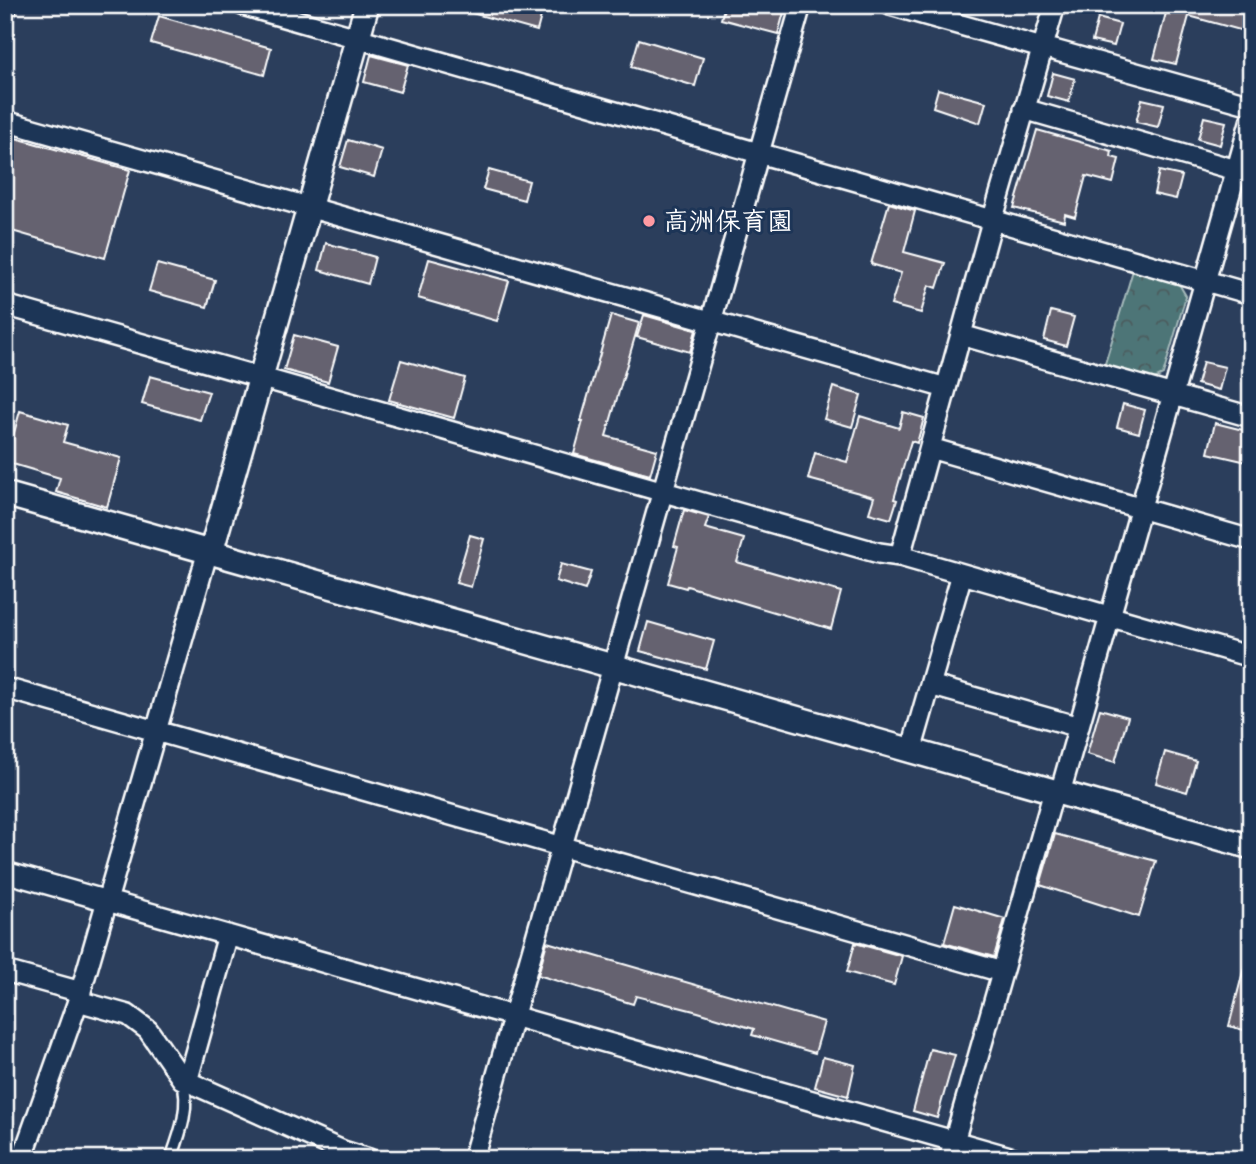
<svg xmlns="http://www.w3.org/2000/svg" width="1256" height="1164" font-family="Sriracha,'Klee One',sans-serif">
  <defs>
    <pattern id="park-crowns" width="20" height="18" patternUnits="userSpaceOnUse" patternTransform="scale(1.75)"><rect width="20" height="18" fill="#4d7477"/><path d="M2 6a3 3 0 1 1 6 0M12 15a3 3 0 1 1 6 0" fill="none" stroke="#4c5c5d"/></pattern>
  </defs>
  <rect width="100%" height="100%" fill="#2b3e5c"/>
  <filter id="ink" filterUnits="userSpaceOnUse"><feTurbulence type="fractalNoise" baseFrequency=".0143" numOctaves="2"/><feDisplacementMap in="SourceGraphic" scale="14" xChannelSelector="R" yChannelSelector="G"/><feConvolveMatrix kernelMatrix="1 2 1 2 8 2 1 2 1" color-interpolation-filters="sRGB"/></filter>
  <g filter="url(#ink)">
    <path fill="url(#park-crowns)" stroke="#a6babb" stroke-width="2" d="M1133 270 1179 284 1186 296 1163 375 1150 381 1104 367Z"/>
    <path fill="#65626f" stroke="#fff" stroke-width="2" d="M461 5H544L537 31 461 10Z
      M725 5H786L778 34 721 19Z
      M1168 5H1251V33L1189 16 1176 64 1154 59Z
      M159 16 271 48 264 75 151 43Z
      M1098 18 1120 24 1114 46 1092 41Z
      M639 39 703 58 695 86 631 67Z
      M371 55 408 65 400 92 364 82Z
      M1053 73 1075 79 1069 102 1047 96Z
      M938 89 986 102 980 123 933 107Z
      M1142 99 1164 104 1158 127 1136 122Z
      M1204 117 1226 122 1220 145 1198 139Z
      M1037 130 1112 151 1111 157 1119 159 1113 183 1086 176 1075 217 1065 214 1064 221 1014 208Z
      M5 135 130 170 105 258 5 229Z
      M348 140 382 150 374 177 340 167Z
      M489 170 529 181 524 200 483 189Z
      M1159 171 1182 176 1176 199 1154 194Z
      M889 203 915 211 904 252 945 263 937 288 929 285 921 313 891 305 901 273 871 264Z
      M326 243 375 257 368 284 319 270Z
      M429 259 509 281 497 321 418 298Z
      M157 264 215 280 207 307 149 291Z
      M1051 311 1074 317 1066 346 1044 340Z
      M611 315 639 323 606 436 657 450 650 475 574 454 583 421H581Z
      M644 315 696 330 690 352 637 337Z
      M294 335 338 347 328 382 284 370Z
      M401 360 465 378 454 418 389 400Z
      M1203 362 1225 367 1219 390 1197 384Z
      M150 376 209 392 200 420 142 404Z
      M833 387 861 395 852 427 824 419Z
      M1123 404 1145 410 1139 433 1117 427Z
      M20 411 68 425 63 442 121 458 107 507 56 492 60 478 6 462Z
      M903 412 924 418 917 443 911 441 894 499 897 500 891 519 869 513 874 497 808 479 815 453 847 462 860 416 899 428Z
      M1215 423 1251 432V463L1208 453Z
      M684 510 709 517 705 528 744 539 737 562 841 592 831 629 687 586 686 588 668 583 678 547 674 546Z
      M470 535 484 539 471 587 456 583Z
      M561 564 591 572 585 590 556 581Z
      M648 622 714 641 706 669 640 651Z
      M1100 709 1128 717 1115 762 1087 754Z
      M1165 752 1196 761 1187 792 1156 783Z
      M1055 834 1156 861 1139 917 1040 885Z
      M955 904 1005 919 994 957 944 943Z
      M547 942 824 1022 815 1053 752 1035 754 1029 698 1012 636 996 633 1004 538 975Z
      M855 943 902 956 894 985 847 972Z
      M1245 964 1251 965V1032L1229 1026Z
      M930 1049 955 1055 937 1118 913 1111Z
      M823 1057 855 1065 848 1096 815 1087Z"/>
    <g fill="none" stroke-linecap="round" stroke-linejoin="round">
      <g stroke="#fff" stroke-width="15">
        <path id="service" d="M171 1159C180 1134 191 1105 182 1080"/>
      </g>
      <g stroke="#fff" stroke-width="24">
        <path id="minor" d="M242 5 1251 294
          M890 5 1042 48
          M1055 5 993 218 900 556 1251 657
          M5 11 7 5
          M1043 47 1251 105
          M1024 109 1236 170
          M5 121 946 388
          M5 305 879 553 900 556
          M961 335 1251 417
          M930 448 1251 540
          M930 685 1079 727
          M5 688 1002 972
          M911 751 962 574
          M1060 793 1251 119
          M5 872 1017 1159
          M5 971 81 992
          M78 1001 128 1015 148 1030 182 1079 343 1151 369 1159
          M187 1082 228 935
          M22 1159 78 1001 208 551
          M473 1159 801 5
          M949 1159 1054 791"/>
      </g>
      <g stroke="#fff" stroke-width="28">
        <path id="tertiary" d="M5 494 1251 847
          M211 552 367 5"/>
      </g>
      <use href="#service" stroke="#1d3557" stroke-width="10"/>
      <use href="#minor" stroke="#1d3557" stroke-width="19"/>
      <use href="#tertiary" stroke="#1d3557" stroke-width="23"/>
    </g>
  </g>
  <circle fill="#ff9aa2" stroke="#1d3557" stroke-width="2.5" cx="649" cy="221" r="7"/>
  <g text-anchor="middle" stroke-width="6" stroke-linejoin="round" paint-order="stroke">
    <g font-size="26" font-weight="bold" fill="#fff" stroke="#1d3557" text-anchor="start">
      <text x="663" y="230">高洲保育園</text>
    </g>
  </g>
  <rect width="1256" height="1164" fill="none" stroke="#1d3557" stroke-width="28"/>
  <rect x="14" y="14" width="1228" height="1136" fill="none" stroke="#fff" stroke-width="2.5" filter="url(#ink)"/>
</svg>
